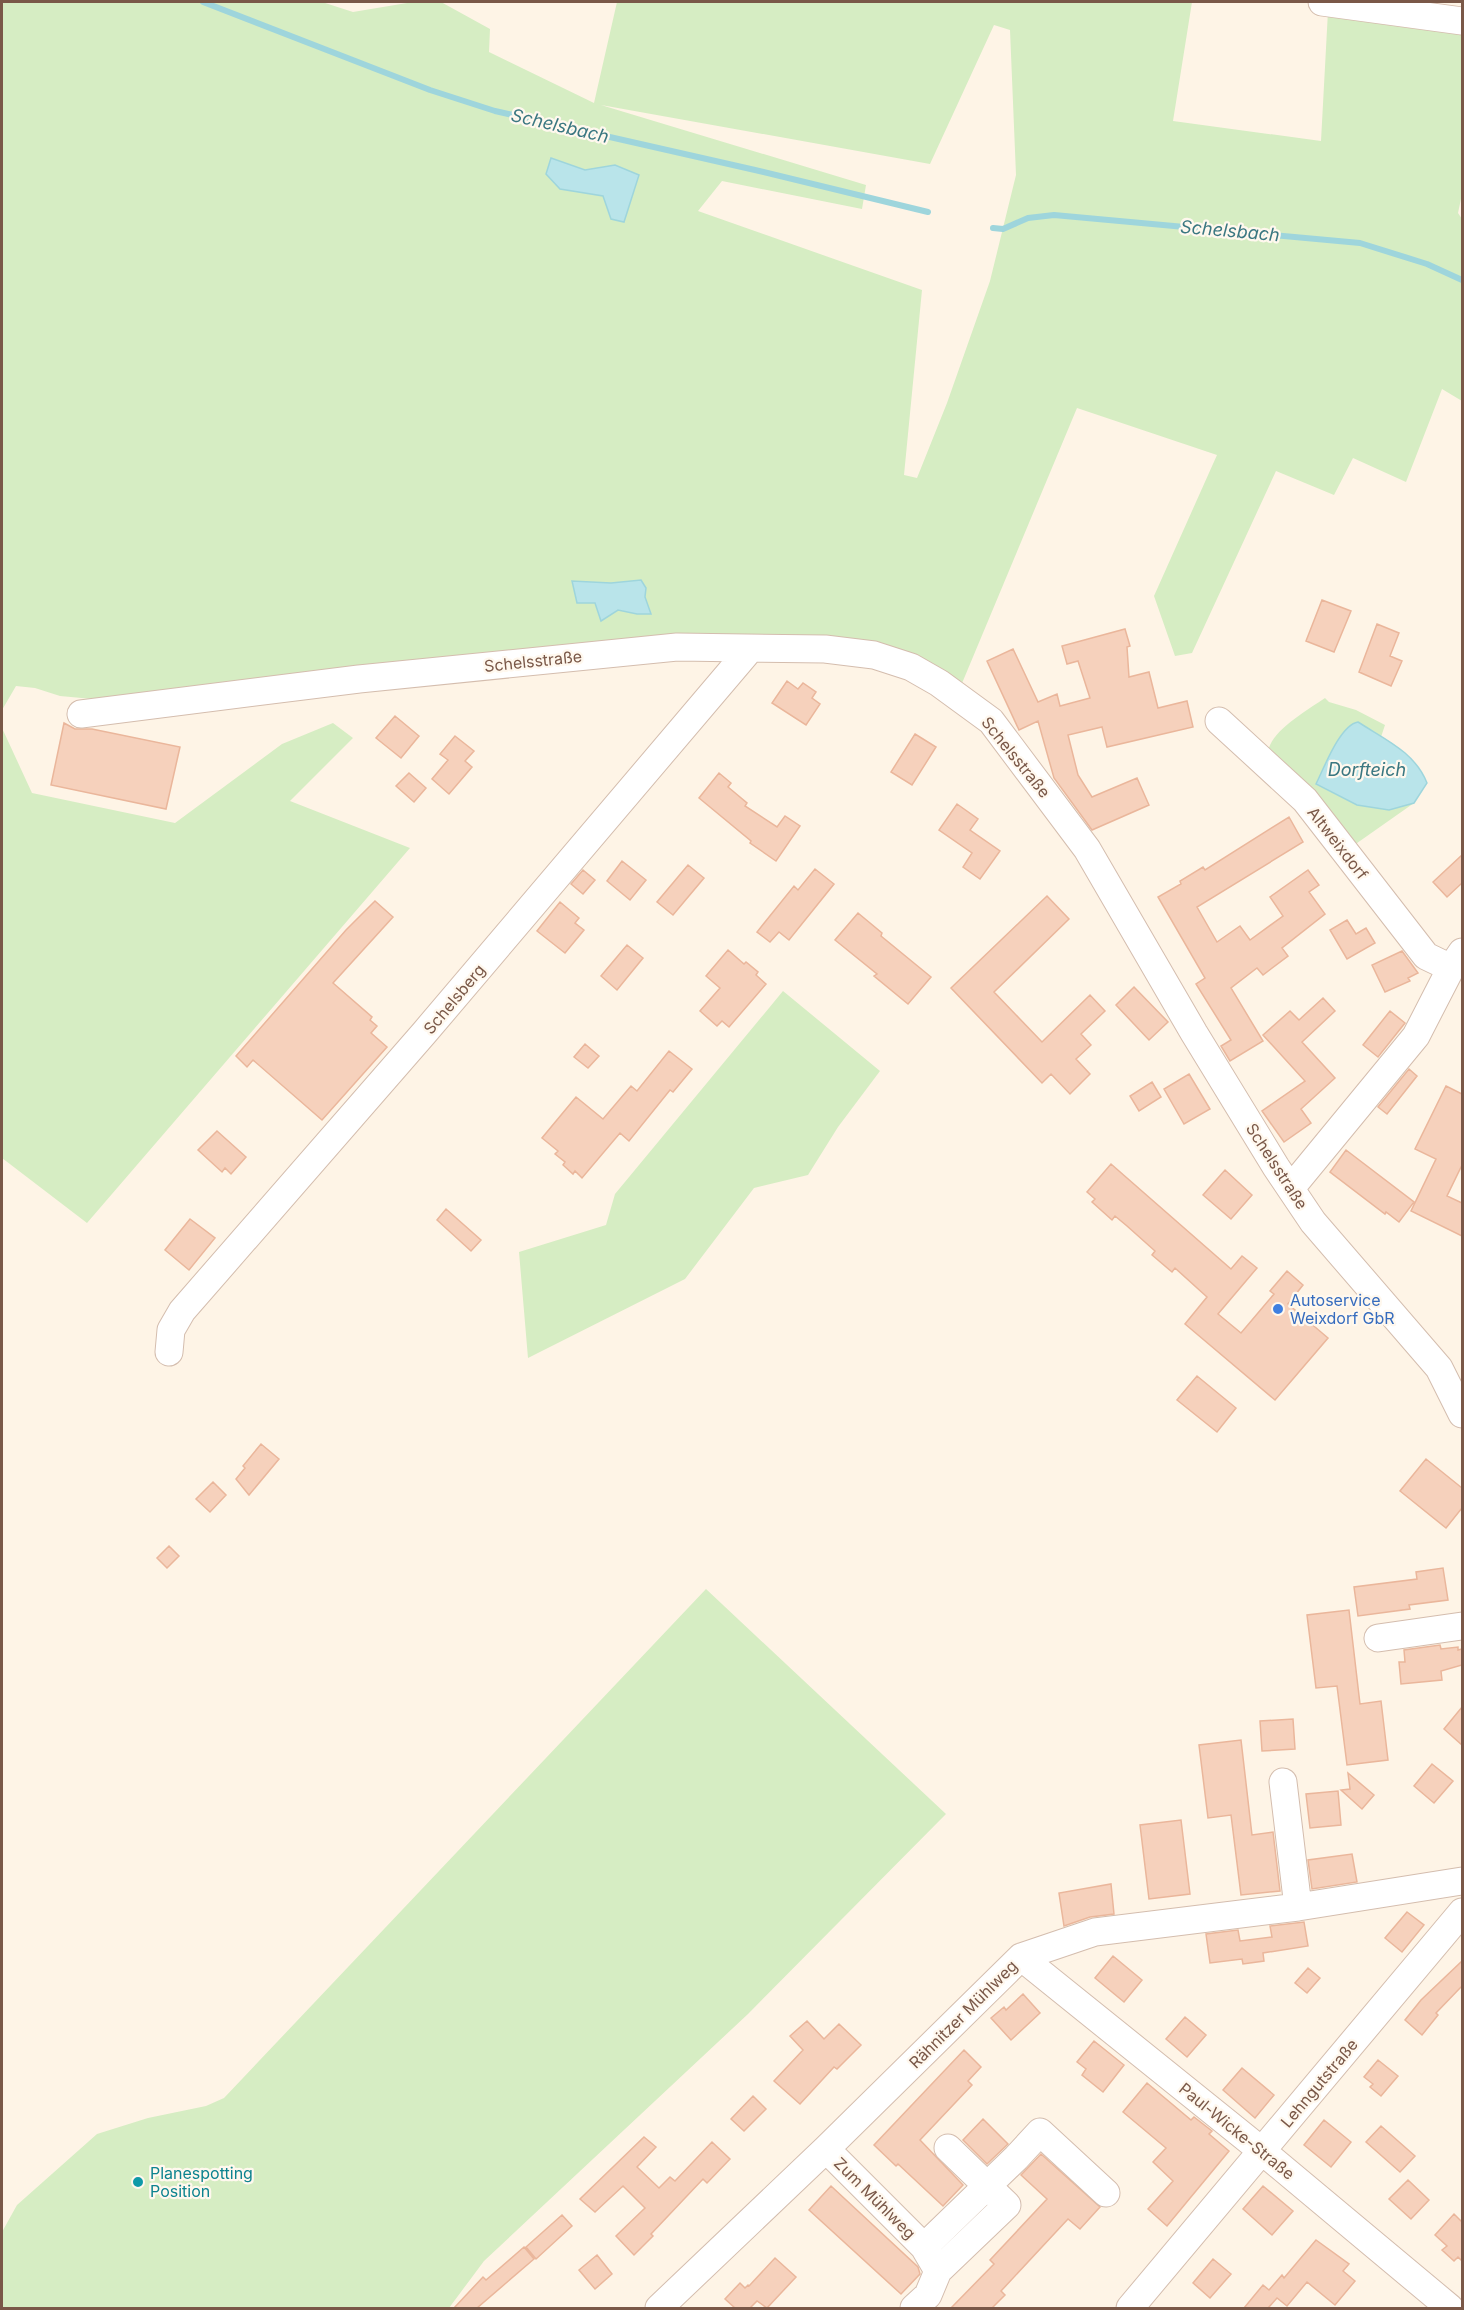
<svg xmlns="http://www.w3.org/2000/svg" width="1464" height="2310" font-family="Inter,sans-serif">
  <rect width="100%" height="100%" fill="#fef4e6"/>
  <path fill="#d6edc3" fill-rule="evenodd" d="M2 2H322L353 12 413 2H441L490 29 489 52 594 103 617 2H1192L1173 121 1321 141 1328 11 1462 29V194L1458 213 1462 219V401L1442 389 1406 482 1353 458 1334 495 1276 471 1192 653 1175 656 1154 596 1217 455 1077 408 960 688 797 639 125 702 60 696 35 688 16 686 2 710ZM994 25 1010 30 1016 175 990 281 947 403 917 478 904 475 922 290 698 211 722 181 862 209 866 185 601 105 930 164ZM552 158 585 170 624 221 611 219 603 196 560 189ZM641 580 646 588 645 597 650 614H637L618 610 601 621 595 603 611 583Z
    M1325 698 1329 702 1356 710 1385 725 1381 737 1358 722 1316 784 1357 805 1389 810 1414 803 1350 848 1268 754C1268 732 1308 710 1325 698Z
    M333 723 353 738 290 801 410 848 87 1223 2 1158V728L32 793 175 823 282 744Z
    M783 991 880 1071 838 1127 808 1175 754 1188 685 1279 528 1358 519 1252 606 1225 615 1194Z
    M706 1589 946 1814 748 2014 484 2261 449 2308H2V2232L17 2205 97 2134 148 2118 206 2106 224 2098Z"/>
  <path fill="#b9e4ea" stroke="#9ed5dc" stroke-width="1.5" d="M551 158 585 170 615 165 639 175 624 222 611 219 603 196 560 189 546 174Z
    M641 580 646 588 645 597 651 614H637L618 610 601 621 595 603H577L572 581 611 583Z
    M1358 722C1384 739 1415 752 1427 783L1414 803 1389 810 1357 805 1316 784C1324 768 1340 725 1358 722Z"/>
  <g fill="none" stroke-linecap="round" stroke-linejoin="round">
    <path stroke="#9ed5dc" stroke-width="6" d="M203 2 430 90 495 111 755 170 928 212
      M993 228 1003 229 1028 218 1054 215 1360 243 1427 264 1462 280"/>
  </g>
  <path fill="#f6d1bc" stroke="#eab69b" stroke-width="1.5" d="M1322 600 1351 611 1334 652 1306 641Z
    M1377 624 1399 633 1390 656 1402 661 1391 686 1359 672Z
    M1125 629 1130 646 1127 647 1129 677 1149 672 1158 708 1187 701 1193 727 1107 747 1102 727 1068 735 1078 775 1092 797 1137 778 1149 805 1092 830 1054 778 1038 721 1019 730 987 661 1013 649 1038 702 1057 694 1060 706 1090 698 1078 661 1067 664 1062 646Z
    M787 681 798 689 803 683 816 692 812 698 820 704 806 725 772 703Z
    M395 716 419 736 401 758 376 738Z
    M64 723 75 729H92L180 747 166 809 51 785Z
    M915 734 936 747 912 785 891 772Z
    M455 736 474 751 465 761 472 767 449 794 432 779 448 760 440 754Z
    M409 773 426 788 414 802 396 786Z
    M719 773 731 783 728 787 747 803 745 806 777 827 785 816 800 826 776 861 750 843 751 841 699 798Z
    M957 804 978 819 970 830 1000 851 980 879 963 867 972 853 939 830Z
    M1289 817 1303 842 1197 907 1217 942 1240 926 1250 940 1283 916 1270 897 1308 870 1319 885 1309 892 1325 914 1282 948 1288 956 1263 975 1257 968 1231 988 1263 1041 1230 1061 1221 1046 1231 1040 1196 984 1205 978 1158 897 1181 884 1180 881 1203 867 1205 870Z
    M1462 855V883L1447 897 1433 882Z
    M622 861 646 880 630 900 607 881Z
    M688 865 704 878 673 915 657 902Z
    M815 869 834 884 789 940 779 932 770 942 757 932 794 886 798 890Z
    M583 870 595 880 583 894 571 884Z
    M1047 896 1069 919 994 992 1042 1042 1090 995 1105 1011 1081 1034 1091 1045 1076 1059 1090 1074 1070 1094 1051 1074 1042 1083 951 988Z
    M375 901 393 917 333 983 372 1017 370 1020 377 1026 371 1033 387 1047 322 1120 253 1060 247 1067 236 1056 346 930Z
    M560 902 579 918 575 923 584 930 565 953 537 931Z
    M858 913 882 933 881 936 931 977 908 1004 874 976 877 974 835 940Z
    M1347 920 1356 934 1366 928 1375 943 1347 959 1330 930Z
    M627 945 643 958 617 990 601 976Z
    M728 950 744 964 746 962 758 972 756 975 766 984 729 1027 722 1021 717 1026 700 1011 720 988 706 976Z
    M1402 951 1418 973 1408 978 1410 981 1385 992 1372 965Z
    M1134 987 1168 1022 1149 1040 1116 1005Z
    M1323 998 1335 1011 1302 1042 1335 1078 1301 1109 1311 1123 1284 1142 1262 1111 1305 1081 1263 1035 1290 1011 1299 1020Z
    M1390 1011 1405 1023 1378 1057 1363 1045Z
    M585 1044 599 1056 588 1068 574 1057Z
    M669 1051 692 1069 673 1092 670 1090 629 1141 620 1133 582 1178 575 1171 573 1174 563 1165 565 1162 555 1154 558 1151 542 1138 576 1097 603 1119 631 1086 637 1091Z
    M1409 1069 1417 1076 1387 1114 1378 1107Z
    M1189 1074 1210 1109 1184 1124 1164 1089Z
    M1152 1082 1161 1097 1139 1111 1130 1096Z
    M1446 1086 1462 1094V1165L1447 1196 1462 1203V1236L1411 1211 1436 1159 1415 1149Z
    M217 1131 246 1157 231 1174 225 1168 222 1172 198 1150Z
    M1346 1150 1414 1202 1399 1222 1386 1212 1385 1214 1330 1172Z
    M1111 1164 1231 1269 1242 1256 1257 1268 1218 1314 1241 1333 1274 1294 1270 1291 1287 1271 1303 1285 1288 1304 1328 1338 1275 1400 1185 1324 1207 1297 1175 1268 1172 1272 1152 1255 1155 1251 1127 1226 1115 1216 1112 1220 1092 1202 1095 1199 1087 1192Z
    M1225 1170 1252 1195 1231 1219 1203 1195Z
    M446 1209 481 1240 471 1251 437 1220Z
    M190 1219 215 1238 189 1270 165 1250Z
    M1197 1376 1236 1408 1217 1432 1177 1400Z
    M261 1444 279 1459 249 1495 236 1479 245 1468 243 1466Z
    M1426 1459 1462 1488V1508L1446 1528 1400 1491Z
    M213 1482 226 1495 210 1512 196 1499Z
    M169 1546 179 1556 167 1568 157 1558Z
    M1443 1568 1448 1600 1409 1605 1410 1609 1358 1616 1354 1587 1417 1579 1416 1572Z
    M1349 1610 1360 1704 1381 1701 1388 1760 1347 1765 1337 1686 1316 1688 1307 1615Z
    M1440 1645 1441 1649 1458 1647V1650L1462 1649V1665L1441 1671 1442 1680 1401 1684 1399 1662H1405L1404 1650Z
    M1462 1707V1745L1444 1729Z
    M1293 1719 1295 1749 1262 1751 1260 1721Z
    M1241 1740 1252 1835 1273 1832 1280 1891 1241 1895 1231 1815 1208 1818 1199 1745Z
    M1432 1764 1453 1781 1434 1803 1414 1786Z
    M1348 1773 1374 1795 1362 1809 1341 1790 1350 1789Z
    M1338 1791 1341 1825 1310 1828 1306 1794Z
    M1181 1820 1190 1894 1149 1899 1140 1825Z
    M1352 1854 1357 1882 1312 1889 1308 1860Z
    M1111 1884 1114 1914 1090 1917 1064 1926 1059 1893Z
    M1407 1912 1424 1925 1402 1952 1385 1938Z
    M1304 1922 1308 1946 1263 1953 1264 1961 1243 1964 1242 1959 1210 1963 1206 1934 1238 1930 1240 1941 1272 1937 1270 1926Z
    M1113 1956 1142 1980 1124 2002 1095 1978Z
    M1462 1961V1986L1436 2013 1438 2015 1422 2035 1405 2020 1421 2000Z
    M1308 1968 1320 1978 1307 1993 1295 1983Z
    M1023 1994 1040 2013 1011 2040 991 2018 1004 2007 1006 2010Z
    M1185 2017 1206 2035 1187 2057 1166 2039Z
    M807 2021 824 2039 839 2024 861 2045 837 2069 834 2067 800 2104 774 2081 803 2050 790 2036Z
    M1094 2041 1124 2065 1103 2092 1082 2075 1086 2069 1077 2062Z
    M964 2050 981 2067 968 2081 972 2085 920 2140 963 2185 943 2206 898 2164 896 2166 874 2145Z
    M1378 2060 1398 2076 1381 2096 1370 2087 1373 2084 1364 2077Z
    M1242 2068 1274 2095 1255 2118 1223 2090Z
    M1147 2083 1191 2120 1194 2117 1212 2131 1209 2134 1229 2151 1167 2226 1148 2209 1173 2181 1153 2162 1166 2148 1123 2112Z
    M753 2096 766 2109 744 2131 731 2119Z
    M983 2119 1008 2144 987 2164 963 2140Z
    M1324 2120 1351 2142 1331 2167 1304 2145Z
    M1381 2126 1415 2156 1400 2172 1366 2142Z
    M644 2137 656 2147 637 2167 659 2188 670 2177 675 2181 712 2142 730 2159 707 2183 703 2179 651 2234 653 2236 634 2255 616 2236 645 2208 623 2186 595 2212 580 2199Z
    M1041 2154 1100 2207 1080 2229 1068 2219 1001 2291 1005 2295 992 2308H951L994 2264 990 2260 1047 2199 1021 2175Z
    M1408 2180 1429 2200 1411 2219 1389 2199Z
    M831 2186 918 2267 920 2274 901 2294 809 2210Z
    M1263 2186 1293 2211 1272 2235 1243 2209Z
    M1454 2214 1462 2222V2261L1458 2257 1454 2261 1442 2250 1447 2246 1435 2235Z
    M562 2215 572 2226 536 2259 526 2247Z
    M1316 2240 1349 2264 1343 2271 1355 2281 1335 2305 1307 2282 1287 2306 1277 2298 1268 2308H1244L1263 2285 1269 2290 1282 2275 1284 2278Z
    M524 2247 534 2259 477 2308H454L483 2277 486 2280Z
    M597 2255 612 2274 595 2289 579 2270Z
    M775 2258 796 2277 767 2308 757 2301 750 2308H735L725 2299 740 2283 745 2288 748 2285 749 2286Z
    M1213 2259 1231 2274 1210 2298 1193 2283Z"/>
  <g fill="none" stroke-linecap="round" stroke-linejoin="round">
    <g stroke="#d4bdae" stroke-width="29">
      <path id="minor" d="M1322 2 1462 21
        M81 714 359 679 677 647 825 649 874 655 911 667 939 683 991 721 1087 849 1194 1033 1276 1167 1313 1222 1439 1368 1462 1414
        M1219 721 1305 800 1426 956 1451 968
        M1291 1188 1416 1036 1451 968 1462 952
        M169 1352 171 1330 182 1311 425 1032 750 649
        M1378 1638 1462 1626
        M1283 1782 1298 1907
        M1021 1957 1262 2151 1450 2308
        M826 2149 924 2247 938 2271 928 2295 914 2308
        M924 2247 1016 2158 1040 2132 1106 2193
        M938 2271 1007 2205 948 2148
        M659 2308 826 2149 1021 1957 1095 1932 1298 1907 1462 1881
        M1130 2308 1462 1912"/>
    </g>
    <use href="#minor" stroke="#fff" stroke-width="27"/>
  </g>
  <circle fill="#3f7fe0" stroke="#fff8ee" stroke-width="2" cx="1278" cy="1309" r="6"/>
  <circle fill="#0f9aa8" stroke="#fff8ee" stroke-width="2" cx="138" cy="2182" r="6"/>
  <g text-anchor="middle" stroke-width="4.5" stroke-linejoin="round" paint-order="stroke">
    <g font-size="16" fill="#7a5848" stroke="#fff8ee">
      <text transform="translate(533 661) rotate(-6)" y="6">Schelsstraße</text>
      <text transform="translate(1016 757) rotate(51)" y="6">Schelsstraße</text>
      <text transform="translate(1338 843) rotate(52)" y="6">Altweixdorf</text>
      <text transform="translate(454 999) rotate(-50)" y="6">Schelsberg</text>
      <text transform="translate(1277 1166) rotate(57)" y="6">Schelsstraße</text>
      <text transform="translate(963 2014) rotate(-45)" y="6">Rähnitzer Mühlweg</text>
      <text transform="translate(1319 2083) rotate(-50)" y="6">Lehngutstraße</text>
      <text transform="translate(1237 2131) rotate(39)" y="6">Paul-Wicke-Straße</text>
      <text transform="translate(875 2198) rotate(45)" y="6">Zum Mühlweg</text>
    </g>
    <g font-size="16" fill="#366cbe" stroke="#fff8ee" text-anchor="start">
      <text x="1290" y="1306">Autoservice<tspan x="1290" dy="18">Weixdorf GbR</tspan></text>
    </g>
    <g font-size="16" fill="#0d838f" stroke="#fff8ee" text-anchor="start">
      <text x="150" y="2179">Planespotting<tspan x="150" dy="18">Position</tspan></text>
    </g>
    <g font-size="18" font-style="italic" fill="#3a7781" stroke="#fff8ee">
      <text transform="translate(560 126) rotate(13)" y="6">Schelsbach</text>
      <text transform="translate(1230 231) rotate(5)" y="6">Schelsbach</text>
      <text x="1367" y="776">Dorfteich</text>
    </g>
  </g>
  <rect width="1464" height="2310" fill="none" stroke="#7a5848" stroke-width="6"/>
</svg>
